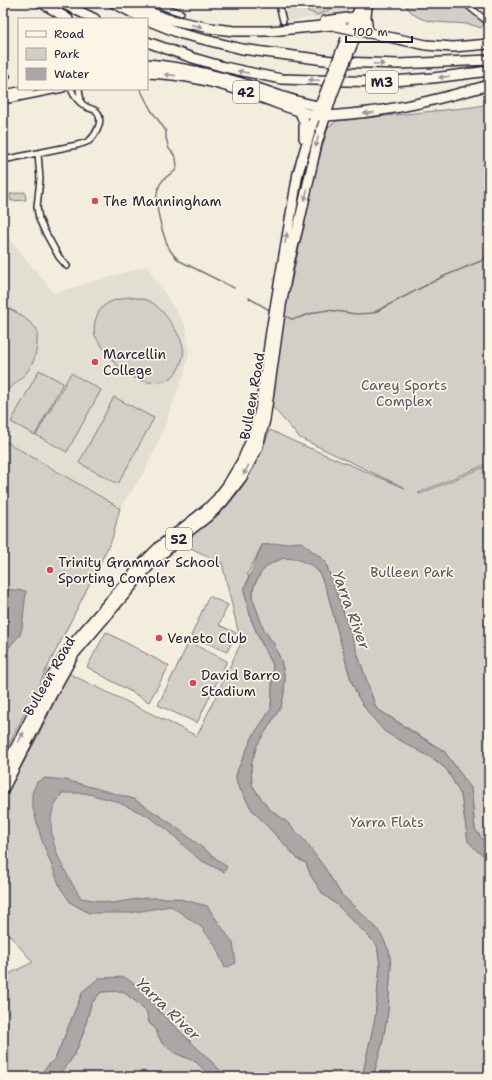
<svg xmlns="http://www.w3.org/2000/svg" width="492" height="1080" font-family="'Shantell Sans',sans-serif">
  <rect width="100%" height="100%" fill="#f3edde"/>
  <filter id="ink" filterUnits="userSpaceOnUse"><feTurbulence type="fractalNoise" baseFrequency=".025" numOctaves="2"/><feDisplacementMap in="SourceGraphic" scale="8" xChannelSelector="R" yChannelSelector="G"/><feConvolveMatrix kernelMatrix="1 2 1 2 8 2 1 2 1" color-interpolation-filters="sRGB"/></filter>
  <g filter="url(#ink)">
    <path fill="#e3ded2" d="M286 3H353L349 12 345 14 287 21Z
      M3 231 54 293 147 266 186 327 189 353 185 371 160 438 145 471 120 508 3 440Z"/>
    <path fill="#d4cfc6" stroke="#7b7880" d="M302 3H341L337 7 317 15 306 10Z
      M405 3H461L485 23 481 28C457 17 418 32 405 3Z
      M489 104V463L418 493 420 494 489 465V843L486 844 475 829 471 788 444 751 376 708 343 611 325 561 262 545 247 575 249 576 244 591 251 619 259 638 273 665 271 709 253 736 238 769 236 776 237 784 253 810 298 859 306 863 311 876 323 894 336 904 377 945 380 965 375 1018 362 1077H227L159 1011 144 990 83 991 56 1057 45 1069 36 1077H3V977L33 962 3 928V800L38 736 68 673 197 736 241 643 222 563 180 543C195 532 213 521 226 507 247 485 260 457 270 430L295 442 405 488 300 438 271 405 284 316 317 166 328 127 337 121 473 107Z
      M25 192 26 200 11 201 10 194Z
      M128 297C136 298 147 298 154 304 164 311 181 335 183 347 185 356 180 368 174 375 162 388 138 382 126 373 116 366 108 355 102 346 100 343 96 339 95 335 92 326 97 310 105 305 112 300 120 299 128 297Z
      M3 307C17 310 27 320 37 329 39 363 29 374 3 393Z
      M39 370 63 383 35 435 11 422Z
      M71 373 101 390 67 452 36 435Z
      M114 397 154 418 118 484 79 463Z
      M3 440 120 508 112 539 3 756Z
      M283 558 297 559 311 565 319 572 327 591 350 677 358 697 447 770 461 795 468 841 489 858V1077H373L382 1045 388 1011 391 965 389 951 353 906 341 894 324 867 287 822 268 808 252 785 251 765 257 745 281 707 285 678 281 661 274 644 264 630 252 597 254 586 260 574 268 565Z
      M209 596 228 605 219 625 236 633 227 652 191 636Z
      M106 632 169 666 149 702 87 667Z
      M189 642 227 661 197 723 158 705Z
      M112 991H122L135 1001 147 1013 149 1023 154 1027 162 1043 175 1053 196 1062 211 1077H56L65 1068 75 1054 83 1034 91 1004 101 992Z"/>
    <path fill="#aca7a6" stroke="#75727b" d="M301 542 325 561 343 611 376 708 412 732 444 751 471 788 475 829 486 844 489 843 488 858 477 851 468 841 461 795 447 770 437 761 385 732 369 714 358 697 350 677 327 591 319 572 311 565 297 559 283 558 268 565 260 574 254 586 252 597 264 630 274 644 281 661 285 678 284 694 281 707 257 745 251 765 252 785 268 808 287 822 304 840 325 868 341 894 375 926 383 938 389 951 391 965 388 1011 382 1045 373 1077H362L375 1018 380 965 377 945 336 904 323 894 311 876 306 863 298 859 252 810 237 784 236 776 238 769 253 736 271 709 273 665 259 638 251 619 244 590 262 545Z
      M3 589 26 591 22 628 20 635 3 654Z
      M45 778 66 780 134 799 172 824 227 867 224 872 200 860 181 843 168 830 146 815 115 801 85 793H62C59 799 53 806 52 813 47 844 65 872 81 898L112 903 144 898H176L207 906 233 943 236 963 225 968 214 943 201 927 171 906 129 913H89L71 903 61 889 42 841 32 805V793L37 782Z
      M124 977 144 990 159 1011 227 1077H211L196 1062 175 1053 162 1043 154 1027 149 1023 147 1013 135 1001 122 991 101 992 91 1004 83 1034 75 1054 65 1068 56 1077H36L45 1069 56 1057 83 991 99 978Z"/>
    <g fill="none" stroke-linecap="round" stroke-linejoin="round">
      <path stroke="#75727b" stroke-width="1.5" d="M140 89 151 110 166 131V138L169 149 172 152 176 158 177 166 175 171C168 176 161 179 158 189 153 202 163 237 170 250 173 255 176 258 180 261L234 288
        M249 298 271 311
        M282 315 292 319 298 318 316 312 328 310 356 314 373 313 442 277 481 261 489 254"/>
      <g stroke="#22223b" stroke-width="8">
        <path id="street" d="M156 3 166 8 181 13
          M281 3 280 9 283 21
          M465 3 489 23
          M3 72 7 76
          M79 89 81 102
          M3 101 63 89
          M38 153 40 179 37 207 39 219 44 230 59 257 67 266
          M3 160 77 145C81 144 85 143 89 141 96 135 103 122 98 113 96 109 89 109 85 106 78 102 74 96 71 89"/>
      </g>
      <g stroke="#22223b" stroke-width="11">
        <path id="primary" d="M350 29 361 3
          M358 31 369 3
          M3 95 30 89"/>
      </g>
      <g stroke="#22223b" stroke-width="12">
        <path id="highway" d="M42 3 68 19
          M62 3 95 19
          M114 3 144 19
          M134 4 142 9 167 19 210 28 234 31H270L332 25 426 45 453 47 489 44
          M367 7 366 16 368 33
          M147 20 182 34 242 49 340 62 399 64 489 60
          M325 21 355 17
          M147 42 193 58 224 67 281 79 379 82 433 78 489 71
          M147 64C184 67 220 76 254 87 276 94 297 103 319 106
          M147 73C184 74 221 83 256 96 275 102 294 111 314 115 325 117 339 115 350 114 398 110 443 98 489 85
          M300 112 304 122V138
          M3 772 52 676 71 646 143 563 160 546 207 509 217 499 227 486 242 461 254 433 260 410 271 331 298 173 313 122 325 93
          M3 790 53 692 74 654 148 567 180 538 206 518 222 503 242 477 257 449 265 420 281 306 289 263 299 224 317 143 333 93"/>
      </g>
      <use href="#street" stroke="#fcf5e5" stroke-width="5"/>
      <use href="#primary" stroke="#fcf5e5" stroke-width="8"/>
      <use href="#highway" stroke="#fcf5e5" stroke-width="9"/>
      <g stroke="#22223b" stroke-width="12" stroke-linecap="butt">
        <path id="highway-bridge" d="M325 93 346 39
          M333 93 354 40"/>
      </g>
      <use href="#highway-bridge" stroke="#fcf5e5" stroke-width="9"/>
    </g>
    <defs><path id="oneway-solid" d="M-6-.8H1V-3.2L6.5 0L1 3.2V.8H-6Z"/></defs>
    <g fill="#9a9698">
      <use href="#oneway-solid" transform="translate(197 26) rotate(13)"/>
      <use href="#oneway-solid" transform="translate(379 64) rotate(1)"/>
      <use href="#oneway-solid" transform="translate(243 72) rotate(-167)"/>
      <use href="#oneway-solid" transform="translate(170 75) rotate(-174)"/>
      <use href="#oneway-solid" transform="translate(444 77) rotate(173)"/>
      <use href="#oneway-solid" transform="translate(314 80) rotate(-178)"/>
      <use href="#oneway-solid" transform="translate(369 113) rotate(175)"/>
      <use href="#oneway-solid" transform="translate(317 142) rotate(104)"/>
      <use href="#oneway-solid" transform="translate(306 195) rotate(103)"/>
      <use href="#oneway-solid" transform="translate(286 238) rotate(-79)"/>
      <use href="#oneway-solid" transform="translate(246 470) rotate(119)"/>
      <use href="#oneway-solid" transform="translate(21 737) rotate(-62)"/>
    </g>
  </g>
  <g fill="#d1495b" stroke="#fcf5e5" stroke-width="1.5">
    <circle cx="95" cy="201" r="4"/>
    <circle cx="95" cy="362" r="4"/>
    <circle cx="50" cy="570" r="4"/>
    <circle cx="159" cy="638" r="4"/>
    <circle cx="193" cy="683" r="4"/>
  </g>
  <g text-anchor="middle" stroke-width="3.5" stroke-linejoin="round" paint-order="stroke">
    <g fill="#fcf5e5" stroke="#63616e" stroke-width="1">
      <rect x="366" y="71" width="32" height="22" rx="3"/>
      <rect x="233" y="81" width="26" height="22" rx="3"/>
      <rect x="166" y="528" width="26" height="22" rx="3"/>
    </g>
    <g font-size="13" font-weight="bold" fill="#22223b">
      <text x="382" y="87">M3</text>
      <text x="246" y="97">42</text>
      <text x="179" y="544">52</text>
    </g>
    <g font-size="14" fill="#22223b" stroke="#fcf5e5" text-anchor="start">
      <text x="103" y="206">The Manningham</text>
      <text x="103" y="359">Marcellin<tspan x="103" dy="16">College</tspan></text>
      <text x="58" y="567">Trinity Grammar School<tspan x="58" dy="16">Sporting Complex</tspan></text>
      <text x="167" y="643">Veneto Club</text>
      <text x="201" y="680">David Barro<tspan x="201" dy="16">Stadium</tspan></text>
    </g>
    <g font-size="14" fill="#575665" stroke="#fcf5e5">
      <text x="404" y="390">Carey Sports<tspan x="404" dy="16">Complex</tspan></text>
      <text x="412" y="577">Bulleen Park</text>
      <text x="387" y="827">Yarra Flats</text>
    </g>
    <g font-size="14" fill="#22223b" stroke="#fcf5e5">
      <text transform="translate(252 396) rotate(-80)" y="5">Bulleen Road</text>
      <text transform="translate(49 676) rotate(-60)" y="5">Bulleen Road</text>
    </g>
    <g font-size="15" font-style="italic" fill="#525160" stroke="#fcf5e5">
      <text transform="translate(351 610) rotate(70)" y="5">Yarra River</text>
      <text transform="translate(168 1009) rotate(44)" y="5">Yarra River</text>
    </g>
  </g>
  <rect width="492" height="1080" fill="none" stroke="#fcf5e5" stroke-width="16"/>
  <rect x="8" y="8" width="476" height="1064" fill="none" stroke="#22223b" stroke-width="1.5" filter="url(#ink)"/>
  <rect x="18" y="18" width="130" height="72" fill="#fcf5e5" stroke="#a5a1a1"/>
  <rect x="26" y="31" width="20" height="6" fill="#fcf5e5" stroke="#a5a1a1"/>
  <text x="54" y="38" font-size="12" fill="#22223b">Road</text>
  <rect x="26" y="48" width="20" height="12" fill="#d4cfc6" stroke="#a5a1a1"/>
  <text x="54" y="58" font-size="12" fill="#22223b">Park</text>
  <rect x="26" y="68" width="20" height="12" fill="#aca7a6" stroke="#a5a1a1"/>
  <text x="54" y="78" font-size="12" fill="#22223b">Water</text>
  <path d="M346 36v6h66v-6" fill="none" stroke="#22223b" stroke-width="2"/>
  <text x="352" y="36" font-size="12" fill="#22223b" stroke="#fcf5e5" stroke-width="3" paint-order="stroke">100 m</text>
</svg>
